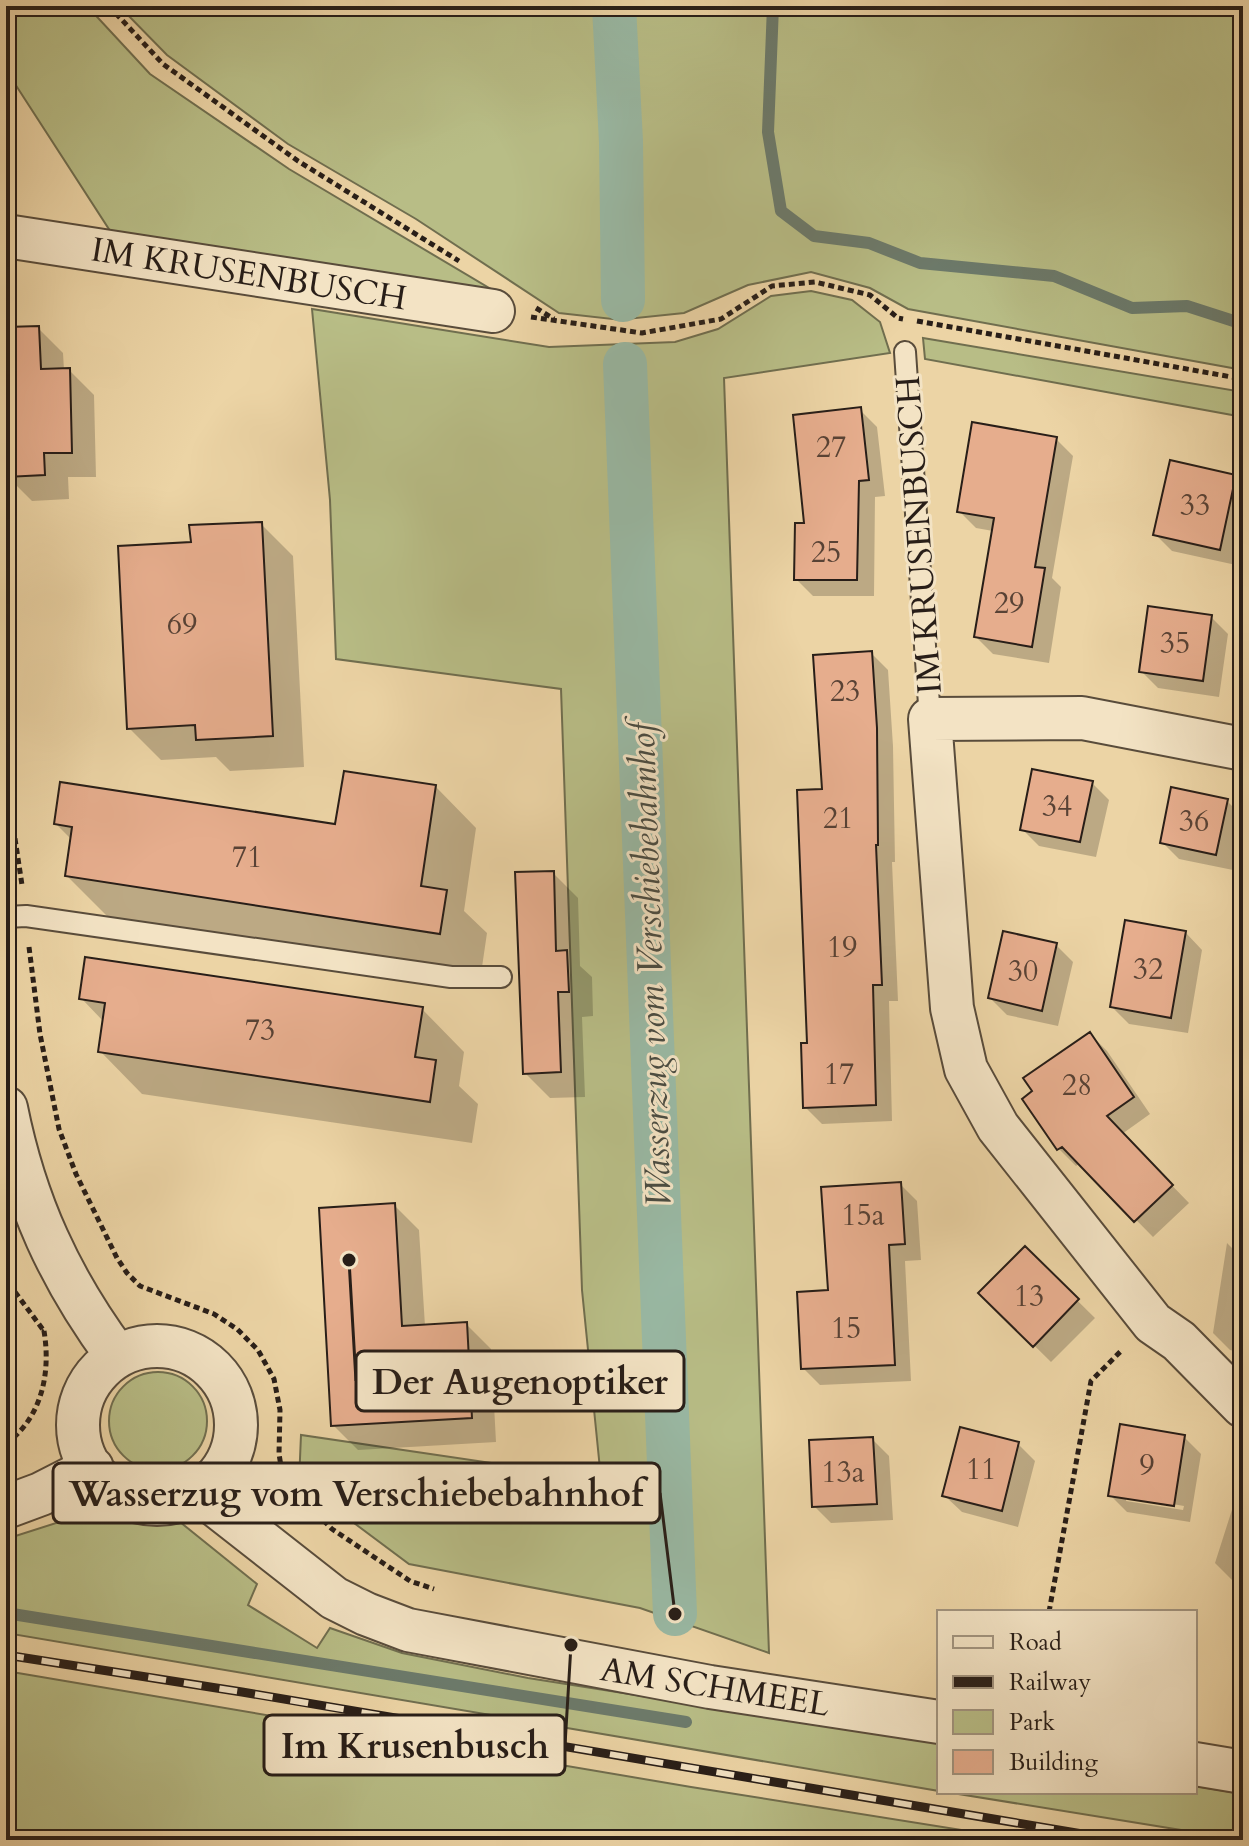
<svg xmlns="http://www.w3.org/2000/svg" width="1249" height="1846" font-family="Cardo,serif">
  <rect width="100%" height="100%" fill="#ecd4a5"/>
  <filter id="stains"><feTurbulence type="fractalNoise" baseFrequency=".0025" numOctaves="4"/><feColorMatrix values="0 0 0 0 .2 0 0 0 0 .09 0 0 0 0 .02 0 0 0 .5 -.17"/></filter>
  <radialGradient id="worn" r=".72"><stop offset=".6" stop-color="#630" stop-opacity="0"/><stop offset="1" stop-color="#630" stop-opacity=".3"/></radialGradient>
  <path fill="#b8bd86" stroke="#706e4f" stroke-width="2" d="M6 6H87L150 74 289 169 511 301 116 240 6 70Z
    M119 6H608L621 320 559 313 416 219 288 144 167 55Z
    M615 6H1243V370L908 309 870 288 811 272 748 285 684 313 627 319Z
    M811 291 852 300 880 322 890 353 724 378 769 1653 640 1608 409 1564 299 1482 301 1435 601 1479 582 1290 561 689 336 659 330 500 312 309 549 347 675 342 718 329 771 296Z
    M923 338 1243 392V417L925 359Z
    M109 1421a49 49 0 1 1 98 0a49 49 0 1 1-98 0Z
    M100 1509 180 1522 257 1584 248 1605 317 1648 330 1628 402 1653 528 1678 939 1743V1791L6 1633V1539Z
    M6 1671 691 1787 1025 1840H6Z
    M1195 1786 1243 1794V1840L946 1792H1195Z"/>
  <path fill="#0003" fill-rule="evenodd" d="M38 328 63 353 64 370H69L94 395 96 477H68L69 499 32 501 7 476 6 329Z
    M860 410 877 427 885 496 875 497 874 596H813L796 579 807 525Z
    M1056 439 1073 456 1052 578 1061 587 1049 663 993 654 976 637 993 531 976 528 959 511Z
    M1235 477 1243 485V535L1236 565 1172 551 1155 534Z
    M261 524 293 556 304 767 230 771 216 757 161 760 129 728 193 544Z
    M1211 617 1228 634 1219 697 1158 688 1141 671Z
    M871 653 888 670 893 746 895 862H892L898 1001H889L892 1121 822 1124 805 1107 824 791Z
    M1092 783 1109 800 1096 857 1039 846 1022 829Z
    M436 787 476 828 464 911 487 933 481 974 108 917 67 876 72 840 56 824 337 826Z
    M1227 801 1243 817 1233 870 1179 859 1162 842Z
    M553 873 578 898 580 966 592 977 593 1016 582 1017 585 1097 550 1098 525 1073Z
    M1186 933 1202 950 1188 1033 1129 1024 1112 1007Z
    M1056 945 1073 962 1058 1026 1007 1015 990 998Z
    M81 998 422 1009 464 1052 459 1086 478 1104 472 1143 142 1094 100 1051 104 1022Z
    M1090 1034 1107 1051 1150 1114 1122 1134 1189 1203 1153 1237 1080 1163 1076 1166 1059 1149 1024 1099Z
    M900 1184 917 1201 921 1260 905 1261 911 1381 820 1385 803 1368 830 1292Z
    M394 1205 419 1230 425 1326 466 1324 491 1349 496 1442 358 1450 333 1425Z
    M1227 1243 1236 1252 1243 1253V1353L1230 1350 1213 1333Z
    M1025 1249 1095 1318 1051 1362 981 1293Z
    M1184 1437 1201 1454 1190 1522 1127 1512 1110 1495ZM1126 1496 1184 1506 1183 1510 1126 1501Z
    M872 1439 889 1456 893 1520 831 1523 814 1506Z
    M1018 1444 1035 1461 1018 1527 962 1512 945 1496Z
    M1237 1494 1243 1496V1583L1232 1580 1215 1563Z"/>
  <g fill="none" stroke-linecap="round" stroke-linejoin="round">
    <path stroke="#6c7a6b" stroke-width="12" d="M773 6 768 132 781 211 814 236 869 243 920 263 1054 276 1132 308 1187 306 1243 324
      M6 1613 686 1722"/>
    <path stroke="#99b8a3" stroke-width="44" d="M614 6 621 142 623 300
      M625 364 675 1614"/>
  </g>
  <path fill="#e6ad8d" stroke="#281e18" stroke-width="2" d="M39 326 41 369 70 368 72 453H44L45 475 6 477V327Z
    M861 407 869 480 859 481 857 580H794L795 523H804L793 415Z
    M972 422 1057 437 1035 567 1045 568 1032 647 974 637 994 518 957 512Z
    M1170 460 1236 475 1220 550 1153 535Z
    M262 522 273 736 196 740 195 725 127 729 118 546 191 542 189 525Z
    M1148 606 1212 615 1203 681 1139 672Z
    M872 651 877 728 878 845H876L882 985H873L876 1105 803 1108 801 1043H807L797 790 822 789 813 655Z
    M1032 769 1093 781 1080 842 1020 830Z
    M344 771 436 785 421 886 447 890 440 934 65 876 72 827 54 824 60 782 335 824Z
    M1171 787 1228 799 1216 855 1160 843Z
    M554 871 556 951 567 950 569 992H558L561 1072 523 1074 515 872Z
    M1125 920 1186 931 1171 1018 1110 1007Z
    M1003 931 1057 943 1042 1011 988 998Z
    M85 957 423 1007 415 1057 436 1060 430 1102 98 1052 105 1003 79 999Z
    M1090 1032 1134 1097 1107 1116 1173 1185 1134 1222 1062 1147 1057 1150 1022 1099 1032 1091 1023 1078Z
    M901 1182 905 1244 889 1245 895 1365 801 1369 797 1292 828 1290 821 1187Z
    M395 1203 402 1326 467 1322 472 1418 331 1426 319 1208Z
    M1025 1246 1079 1299 1033 1347 978 1293Z
    M1120 1424 1185 1435 1174 1506 1108 1496Z
    M960 1427 1019 1442 1002 1511 942 1496Z
    M873 1437 877 1504 812 1507 809 1440Z"/>
  <g fill="none" stroke-linecap="round" stroke-linejoin="round">
    <g stroke="#594c3b" stroke-width="24">
      <path id="service" d="M905 352 930 719
        M6 917 26 916 451 977H501"/>
    </g>
    <g stroke="#594c3b" stroke-width="46">
      <path id="minor" d="M6 236 493 311
        M1243 749 1082 718 930 719 952 1008 966 1069 998 1127 1153 1323 1179 1341 1243 1406
        M6 1108C25 1203 60 1279 117 1356
        M78 1425a79 79 0 1 1 158 0a79 79 0 1 1-158 0Z
        M200 1493 334 1598 366 1614 408 1630 710 1687 939 1722
        M6 1507 41 1494 92 1468
        M1195 1764 1243 1772"/>
    </g>
    <path stroke="#281e18" stroke-width="5" stroke-dasharray="6 4" stroke-linecap="butt" d="M109 6 163 64 298 161 459 261
      M536 308 554 319
      M531 317 642 333 721 319 772 286 815 282 870 295 898 318 903 319
      M917 321 1243 379
      M6 779 22 885
      M29 947 40 1034 59 1129 76 1174 117 1258 127 1273 140 1286 214 1314 237 1329 258 1350 274 1379 280 1410 279 1454 282 1472 289 1486 332 1529 410 1581 434 1589
      M15 1292 44 1331
      M6 1444C42 1417 51 1373 44 1331L47 1329
      M1049 1612 1091 1381 1122 1350"/>
    <use href="#service" stroke="#f3e3c4" stroke-width="20"/>
    <use href="#minor" stroke="#f3e3c4" stroke-width="42"/>
    <g stroke="#281e18" stroke-width="9">
      <path id="rail" d="M6 1655 242 1692 1118 1840"/>
    </g>
    <use href="#rail" stroke="#f3e3c4" stroke-width="6" stroke-dasharray="18" stroke-linecap="butt"/>
  </g>
  <g text-anchor="middle" stroke-width="6" stroke-linejoin="round" paint-order="stroke">
    <g font-size="30" fill="#584235">
      <text x="831" y="457">27</text>
      <text x="1195" y="515">33</text>
      <text x="826" y="562">25</text>
      <text x="1009" y="613">29</text>
      <text x="182" y="634">69</text>
      <text x="1175" y="653">35</text>
      <text x="845" y="701">23</text>
      <text x="1057" y="816">34</text>
      <text x="838" y="828">21</text>
      <text x="1194" y="831">36</text>
      <text x="247" y="867">71</text>
      <text x="842" y="957">19</text>
      <text x="1148" y="979">32</text>
      <text x="1023" y="981">30</text>
      <text x="260" y="1040">73</text>
      <text x="839" y="1084">17</text>
      <text x="1077" y="1095">28</text>
      <text x="863" y="1225">15a</text>
      <text x="1029" y="1306">13</text>
      <text x="846" y="1338">15</text>
      <text x="1147" y="1475">9</text>
      <text x="981" y="1479">11</text>
      <text x="843" y="1482">13a</text>
    </g>
    <g font-size="34" fill="#281e18" stroke="#f3e3c4">
      <text transform="translate(249 273) rotate(9)" y="12">IM KRUSENBUSCH</text>
      <text transform="translate(918 535) rotate(-94)" y="12">IM KRUSENBUSCH</text>
      <text transform="translate(715 1686) rotate(9)" y="12">AM SCHMEEL</text>
    </g>
    <g font-size="36" font-style="italic" fill="#4a4c42" stroke="#f3e3c4">
      <text transform="translate(649 965) rotate(-92)" y="13">Wasserzug vom Verschiebebahnhof</text>
    </g>
  </g>
  <path fill="none" stroke="#281e18" stroke-width="3" d="M349 1260L356 1381M675 1614L660 1493M571 1645L565 1745"/>
  <g fill="#281e18" stroke="#f3e3c4" stroke-width="3">
    <circle cx="349" cy="1260" r="8"/>
    <circle cx="675" cy="1614" r="8"/>
    <circle cx="571" cy="1645" r="8"/>
  </g>
  <g fill="#f3e3c4" stroke="#281e18" stroke-width="3">
    <rect x="356" y="1351" width="328" height="60" rx="8"/>
    <rect x="53" y="1463" width="607" height="60" rx="8"/>
    <rect x="264" y="1715" width="301" height="60" rx="8"/>
  </g>
  <g font-size="36" text-anchor="middle" font-weight="bold" fill="#281e18">
    <text x="520" y="1394">Der Augenoptiker</text>
    <text x="356" y="1506">Wasserzug vom Verschiebebahnhof</text>
    <text x="415" y="1758">Im Krusenbusch</text>
  </g>
  <rect width="1249" height="1846" fill="none" stroke="#ecd4a5" stroke-width="32"/>
  <rect x="8" y="8" width="1233" height="1830" fill="none" stroke="#281e18" stroke-width="4"/>
  <rect x="16" y="16" width="1217" height="1814" fill="none" stroke="#281e18" stroke-width="2"/>
  <rect x="937" y="1610" width="260" height="184" fill="#f3e3c4" stroke="#a2947f" stroke-width="2"/>
  <rect x="953" y="1636" width="40" height="12" fill="#f3e3c4" stroke="#a2947f" stroke-width="2"/>
  <text x="1009" y="1650" font-size="24" fill="#281e18">Road</text>
  <rect x="953" y="1676" width="40" height="12" fill="#281e18" stroke="#a2947f" stroke-width="2"/>
  <text x="1009" y="1690" font-size="24" fill="#281e18">Railway</text>
  <rect x="953" y="1710" width="40" height="24" fill="#b8bd86" stroke="#a2947f" stroke-width="2"/>
  <text x="1009" y="1730" font-size="24" fill="#281e18">Park</text>
  <rect x="953" y="1750" width="40" height="24" fill="#e6ad8d" stroke="#a2947f" stroke-width="2"/>
  <text x="1009" y="1770" font-size="24" fill="#281e18">Building</text>
  <rect width="100%" height="100%" filter="url(#stains)"/>
  <rect width="100%" height="100%" fill="url(#worn)"/>
</svg>
